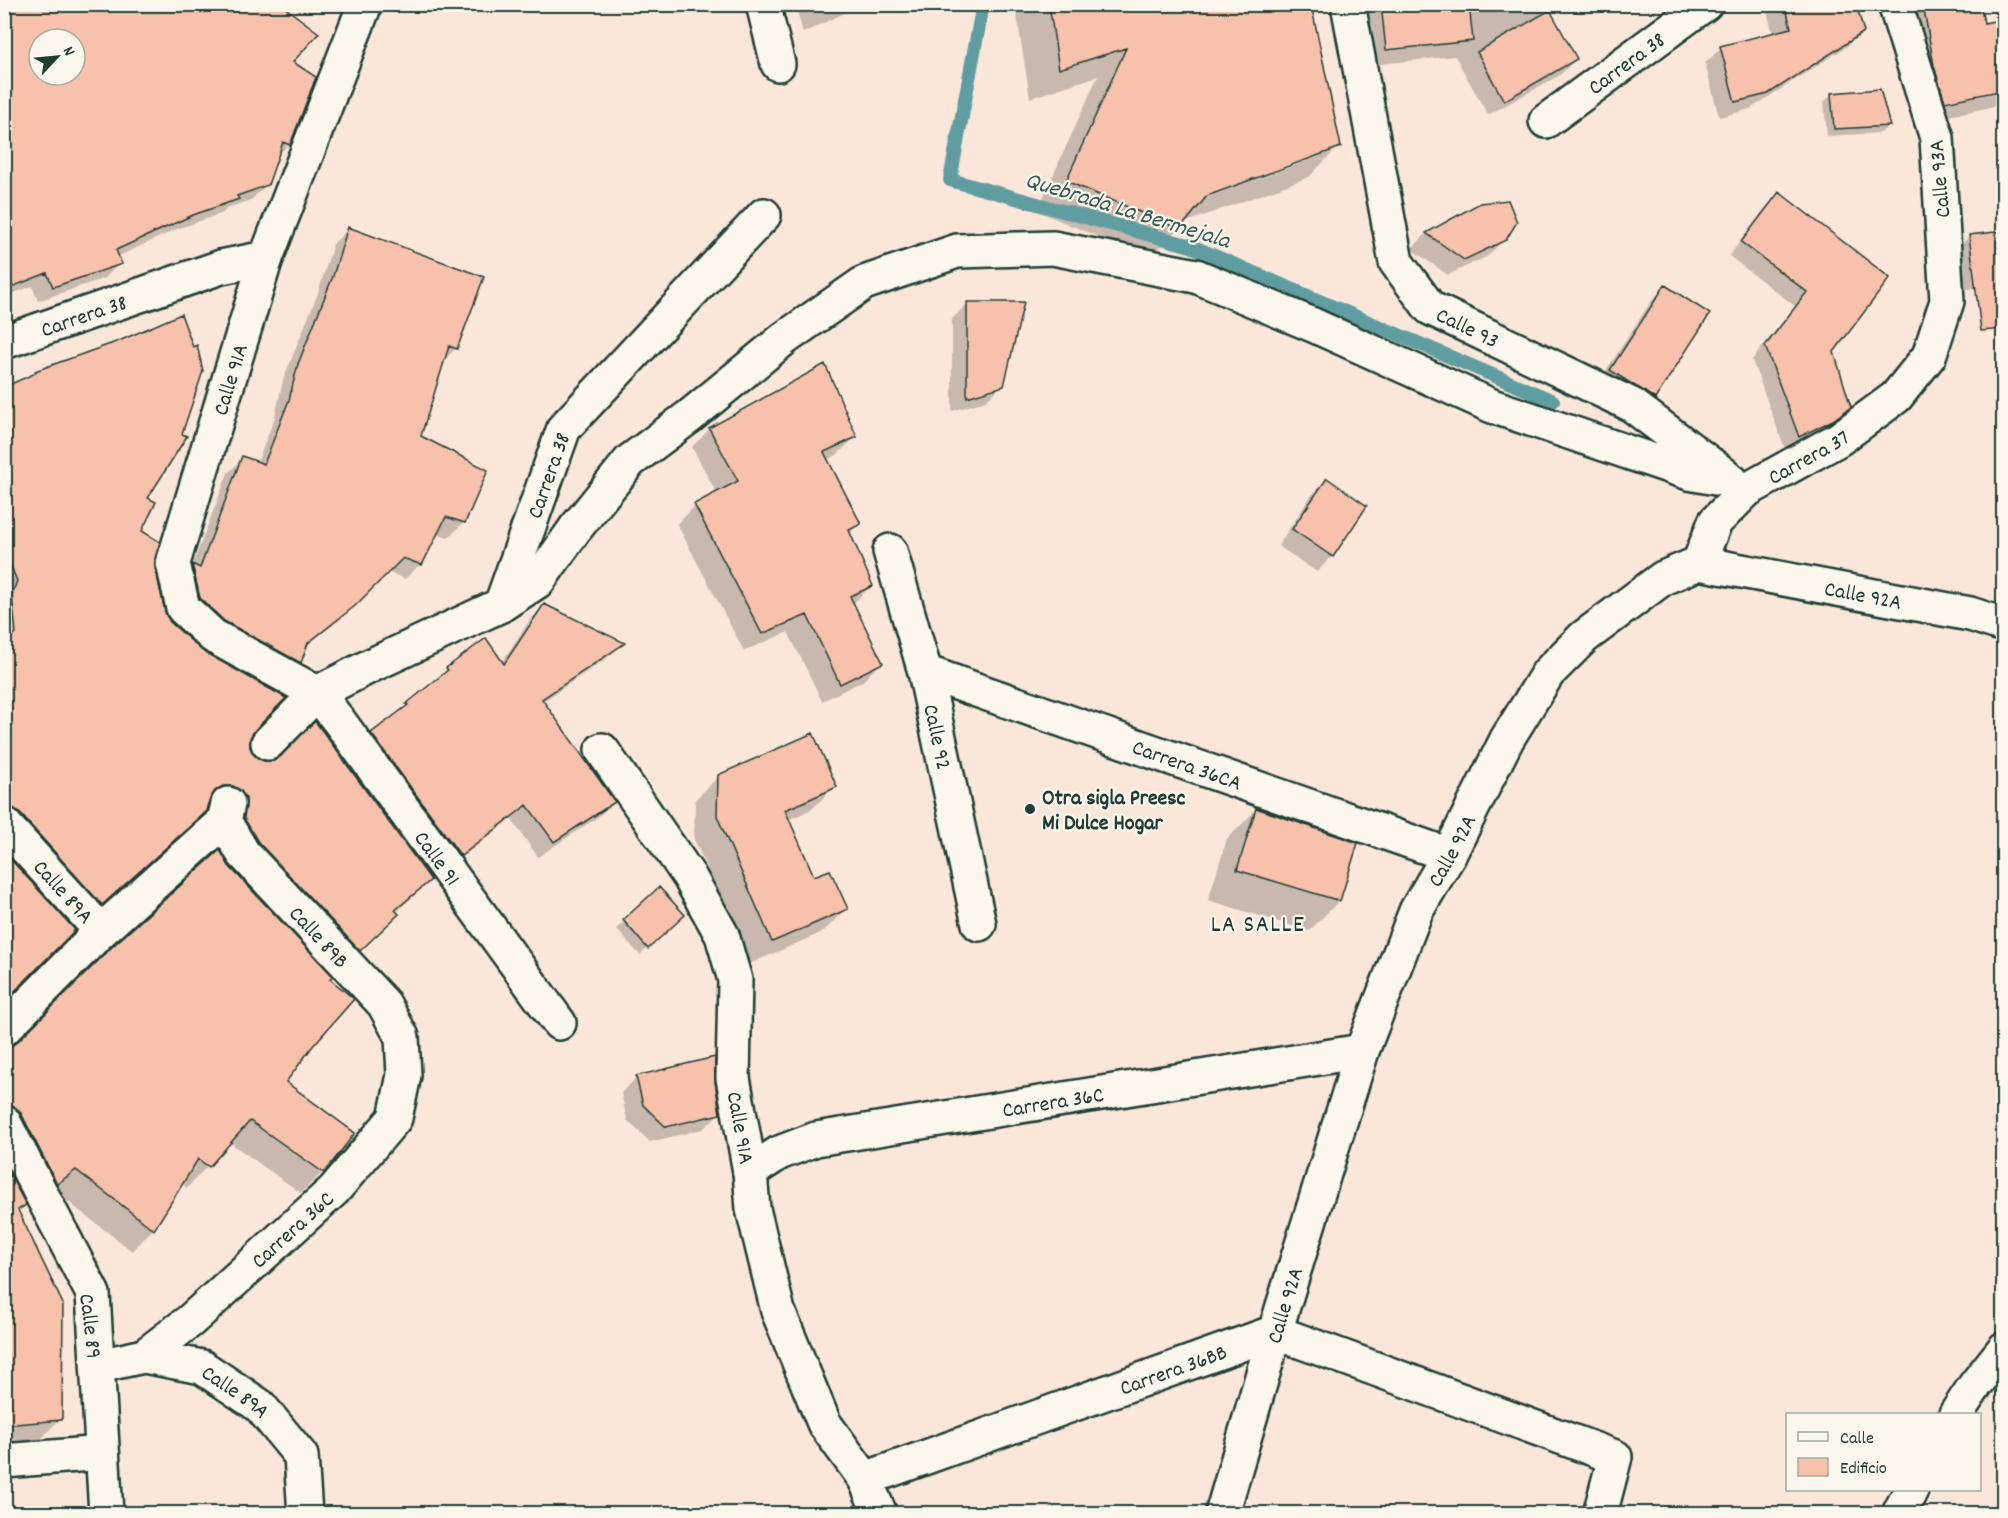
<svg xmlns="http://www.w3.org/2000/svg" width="2008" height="1518" font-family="Dekko,sans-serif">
  <rect width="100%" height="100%" fill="#fae7d9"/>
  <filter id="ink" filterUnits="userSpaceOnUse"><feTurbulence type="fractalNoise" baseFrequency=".0167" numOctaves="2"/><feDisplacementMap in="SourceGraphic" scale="12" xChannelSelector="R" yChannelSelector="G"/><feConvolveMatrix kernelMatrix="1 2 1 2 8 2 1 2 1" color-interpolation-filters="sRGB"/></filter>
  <g filter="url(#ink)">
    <path fill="#0003" fill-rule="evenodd" d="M4 4 291 62 315 77 289 144 276 157 266 185 251 200 227 208 223 213 177 229 117 257 120 263 105 278 38 301 32 286 4 297ZM39 39H75V75H39Z
      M795 4H863L803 33Z
      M972 4H1012L973 14Z
      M1015 4H1309L1339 146 1309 177 1184 223 1149 258 1037 211 1098 76 1030 98ZM1307 158V161L1200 200 1199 197Z
      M1365 4H1539L1544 16 1576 59 1560 75 1488 115 1455 56 1371 65Z
      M1770 4H1854L1862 32 1846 47 1750 109 1719 117 1705 63 1721 48 1773 34 1766 8Z
      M1897 4H1981L1985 25 2004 21V104L1926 121Z
      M1832 94 1889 125 1881 133 1827 136 1824 102Z
      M1779 194 1849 406 1836 420 1818 433 1785 449 1752 360 1795 306 1729 256 1765 208Z
      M1480 205 1504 239 1488 256 1448 275 1411 249 1426 234Z
      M348 229 456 348 442 362 419 437 464 522 448 538 436 534 420 564 405 579 387 572 338 621 305 647 300 662 284 677 209 636 178 580 192 566 228 473 243 458 257 463 275 417 283 380 318 293 333 244Z
      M1970 236 2004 285 1959 290 1954 252Z
      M1665 287 1654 398 1638 413 1596 386 1650 303Z
      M967 304 1002 385 986 401 952 411V319Z
      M36 373 146 499 140 531 153 567 164 613 253 729 249 737 248 748 253 757 429 880 338 971 211 807H207L206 810 184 832 80 925 4 841V638L14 648 4 624V389L32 377Z
      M710 429 855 437 837 455 826 460 859 524 849 534 871 586 853 604 881 663 863 681 822 701 788 632 744 651 677 524 695 506 717 494 692 447Z
      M1327 480 1332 556 1317 572 1278 546 1311 496Z
      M544 606 622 643 607 658 542 702 613 802 598 817 538 857 511 819 445 870 356 749 372 734 398 714 432 685 447 669 502 662 529 621Z
      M719 776 835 786 812 809 788 820 813 878 846 909 823 932 749 964 694 839 695 800Z
      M1257 809 1339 901 1309 931 1208 900 1227 839Z
      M659 890 675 922 640 955 616 929Z
      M311 1046 283 1083 352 1134 323 1172 301 1193 229 1142 187 1188 181 1183 153 1229 132 1251 54 1191 4 1144V1049Z
      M637 1077 713 1081 719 1114 703 1129 650 1142 627 1120 621 1093Z
      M4 1167 24 1205 17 1212 60 1419 39 1441 4 1444Z"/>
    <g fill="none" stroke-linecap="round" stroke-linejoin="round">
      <path stroke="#619da1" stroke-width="14" d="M983 4 950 180 1191 246 1553 401"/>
    </g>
    <path fill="#f8c1ac" stroke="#1f3d34" stroke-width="1.5" fill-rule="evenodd" d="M4 4H280L319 33 293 62 316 77 290 145 283 142 268 185 237 196 239 199 193 215 116 250 122 264 53 287 47 273 4 290ZM39 39H75V75H39Z
      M1049 4H1311L1341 147 1207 196 1180 229 1066 181 1126 48 1059 69Z
      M1381 4H1469L1473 41 1386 50Z
      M1785 4H1856L1864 32 1768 94 1735 102 1720 46 1791 28Z
      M1923 4H1980L1984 23 2004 19V90L1945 102 1934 66Z
      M1550 10 1577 59 1504 101 1477 52Z
      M1880 89 1890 126 1834 129 1831 93Z
      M1779 192 1890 278 1834 352 1851 407 1833 420 1799 437 1765 346 1807 292 1741 242Z
      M1508 200 1517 222 1506 240 1464 260 1426 233 1480 203Z
      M348 227 484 277 457 349 449 346 421 436 488 470 465 523 446 517 422 565 403 558 355 606 308 643 301 663 224 621 200 598 192 564 200 568 242 456 264 464 289 400 298 364 333 276Z
      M2004 231V329L1981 331 1969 235Z
      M1665 285 1710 314 1655 399 1610 370Z
      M967 302H1024L1004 386 967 397Z
      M181 314 193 347 197 345 203 371 182 434 187 436 148 498 156 502 142 531 160 542 155 558V567L165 612 170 622 204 652 286 698 255 730 250 738V747L255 756 264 761H274L281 756 315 721 431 880 395 910 399 914 360 951 258 842 244 818 246 798 240 790 233 786H223L215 791 210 799 207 811 102 905 18 811 10 806H4V643L16 633 12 594 17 581 4 549V387L36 373 35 371 119 341Z
      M825 364 857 437 824 452 861 524 849 530 873 586 850 596 883 663 840 684 807 615 762 634 694 504 738 481 709 428Z
      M1327 478 1367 506 1333 557 1292 529Z
      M544 604 625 643 542 699 615 802 554 842 527 805 461 856 371 733 408 705 406 704 448 670 446 668 486 638 504 664Z
      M813 733 837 787 785 810 814 876 830 870 848 909 772 942 717 816 718 775Z
      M1256 808 1358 843 1340 901 1237 870Z
      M220 850 229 866 333 976 330 979 354 999 312 1047 286 1082 355 1133 324 1173 250 1121 209 1167 198 1159 154 1230 76 1170 57 1184 21 1113 14 1106 4 1103V1047H9L17 1042 114 945Z
      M4 852 75 930 4 1002Z
      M659 887 685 915 648 949 623 920Z
      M715 1057V1081L720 1114 666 1127 643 1105 636 1076Z
      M4 1164 26 1205 18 1210 63 1304 62 1420 4 1425Z"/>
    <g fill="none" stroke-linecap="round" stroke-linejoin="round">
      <g stroke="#1f3d34" stroke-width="38">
        <g id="minor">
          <path d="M763 4 778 64"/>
          <path id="s1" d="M1348 4 1396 262 1430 308 1632 405 1726 476"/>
          <path id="s2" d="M1546 121 1705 4"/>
          <path id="s3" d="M266 258 173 563 183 608 213 636 317 693 339 721 559 1023"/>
          <path id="s4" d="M890 551 925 672 979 924"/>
          <path id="s5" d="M1699 563 1715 522 1747 490 1839 439 1896 397 1929 356 1947 301 1937 138 1895 4"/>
          <path id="s6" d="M501 605 564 428 764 215"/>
          <path id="s7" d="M925 672 1449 855"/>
          <path d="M268 743 317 693 372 665 501 605 538 581 575 529 630 461 690 416 785 338 864 283 957 251 1053 248 1196 276 1313 325 1492 406 1689 473 1732 481"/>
          <path id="s8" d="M602 750 689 876 722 935 735 980 733 1078 750 1172 753 1209 778 1311 824 1423 865 1479 880 1514"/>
          <path id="s9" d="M4 824 101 931"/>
          <path d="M4 1029 101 931 224 821"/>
          <path id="s10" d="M750 1172 779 1153 816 1139 1362 1051"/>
          <path id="s11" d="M144 1356 190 1321 334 1190 395 1118 404 1075 402 1037 384 1004 243 853 224 821 228 804"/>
          <path id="s12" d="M98 1366 144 1356 202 1367 260 1406 301 1456 305 1514"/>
          <path d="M4 1461 102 1453"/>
          <path id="s13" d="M865 1479 1275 1332 1615 1457 1600 1514"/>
          <path id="s14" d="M1222 1514 1275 1332 1362 1051 1416 911 1449 855 1507 739 1548 673 1584 637 1663 578 1699 563 1970 614 2004 625"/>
        </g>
      </g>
      <g stroke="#1f3d34" stroke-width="38">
        <g id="tertiary">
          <path id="s15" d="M4 342 221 267 266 258 365 4"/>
          <path d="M4 1122 93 1294 106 1514"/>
        </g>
      </g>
      <g stroke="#1f3d34" stroke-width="38">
        <path id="secondary" d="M1956 1414 1976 1384 2004 1349
          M1899 1514 1911 1490"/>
      </g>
      <use href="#minor" stroke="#fbf7ec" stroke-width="33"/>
      <use href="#tertiary" stroke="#fbf7ec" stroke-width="33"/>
      <use href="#secondary" stroke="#fbf7ec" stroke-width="33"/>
    </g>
  </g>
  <circle fill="#1f3d34" stroke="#fbf7ec" stroke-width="2" cx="1030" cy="809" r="6"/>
  <g text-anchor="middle" stroke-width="4.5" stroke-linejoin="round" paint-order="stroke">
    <g font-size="22" fill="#1f3d34" stroke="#fbf7ec">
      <text dy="8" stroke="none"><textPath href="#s2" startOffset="99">Carrera 38</textPath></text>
      <text transform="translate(1938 179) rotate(-95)" y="8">Calle 93A</text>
      <text dy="8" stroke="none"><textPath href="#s15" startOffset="84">Carrera 38</textPath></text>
      <text dy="8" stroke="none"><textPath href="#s1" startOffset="362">Calle 93</textPath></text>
      <text transform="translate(229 379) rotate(-73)" y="8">Calle 91A</text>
      <text dy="8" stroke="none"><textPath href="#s5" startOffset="159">Carrera 37</textPath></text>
      <text dy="8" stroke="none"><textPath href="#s6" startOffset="138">Carrera 38</textPath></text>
      <text dy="8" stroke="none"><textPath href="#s14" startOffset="1262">Calle 92A</textPath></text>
      <text dy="8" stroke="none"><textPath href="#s4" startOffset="192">Calle 92</textPath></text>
      <text dy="8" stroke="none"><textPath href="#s7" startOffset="278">Carrera 36CA</textPath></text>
      <text dy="8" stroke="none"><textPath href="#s14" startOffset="704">Calle 92A</textPath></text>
      <text dy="8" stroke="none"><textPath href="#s3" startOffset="729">Calle 91</textPath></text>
      <text dy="8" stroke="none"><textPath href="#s9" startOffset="90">Calle 89A</textPath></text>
      <text transform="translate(320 936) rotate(47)" y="8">Calle 89B</text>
      <text dy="8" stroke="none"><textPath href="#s10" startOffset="314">Carrera 36C</textPath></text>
      <text dy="8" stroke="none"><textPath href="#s8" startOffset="416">Calle 91A</textPath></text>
      <text dy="8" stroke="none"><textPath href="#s11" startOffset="195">Carrera 36C</textPath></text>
      <text dy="8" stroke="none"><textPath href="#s14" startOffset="218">Calle 92A</textPath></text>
      <text transform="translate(92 1326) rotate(83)" y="8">Calle 89</text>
      <text dy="8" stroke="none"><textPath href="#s13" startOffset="327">Carrera 36BB</textPath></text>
      <text dy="8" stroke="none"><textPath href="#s12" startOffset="148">Calle 89A</textPath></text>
    </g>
    <g font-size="22" font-weight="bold" fill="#1f3d34" stroke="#fbf7ec" text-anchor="start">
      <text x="1042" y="804">Otra sigla Preesc<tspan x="1042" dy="25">Mi Dulce Hogar</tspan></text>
    </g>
    <g font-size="24" font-style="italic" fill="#355d58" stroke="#fbf7ec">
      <text transform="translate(1128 209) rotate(17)" y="8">Quebrada La Bermejala</text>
    </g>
    <g font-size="24" letter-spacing="1.5" fill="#1f3d34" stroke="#fbf7ec">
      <text x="1258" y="931">LA SALLE</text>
    </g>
  </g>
  <rect width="2008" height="1518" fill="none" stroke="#fbf7ec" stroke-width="24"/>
  <rect x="12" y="12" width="1984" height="1494" fill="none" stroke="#1f3d34" stroke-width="2" filter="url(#ink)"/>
  <rect x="1786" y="1413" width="195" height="78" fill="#fbf7ec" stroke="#a3ada2" stroke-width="1.5"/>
  <rect x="1798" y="1432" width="30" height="9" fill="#fbf7ec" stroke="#a3ada2" stroke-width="1.5"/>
  <text x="1840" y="1443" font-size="18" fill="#1f3d34">Calle</text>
  <rect x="1798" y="1458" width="30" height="18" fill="#f8c1ac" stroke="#a3ada2" stroke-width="1.5"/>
  <text x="1840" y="1473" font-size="18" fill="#1f3d34">Edificio</text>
  <g transform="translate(57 57) rotate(64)"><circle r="28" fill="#fbf7ec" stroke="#a3ada2" stroke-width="1.5"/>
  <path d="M0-4.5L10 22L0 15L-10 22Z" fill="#1f3d34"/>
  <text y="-9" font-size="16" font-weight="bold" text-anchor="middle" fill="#1f3d34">N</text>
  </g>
</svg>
